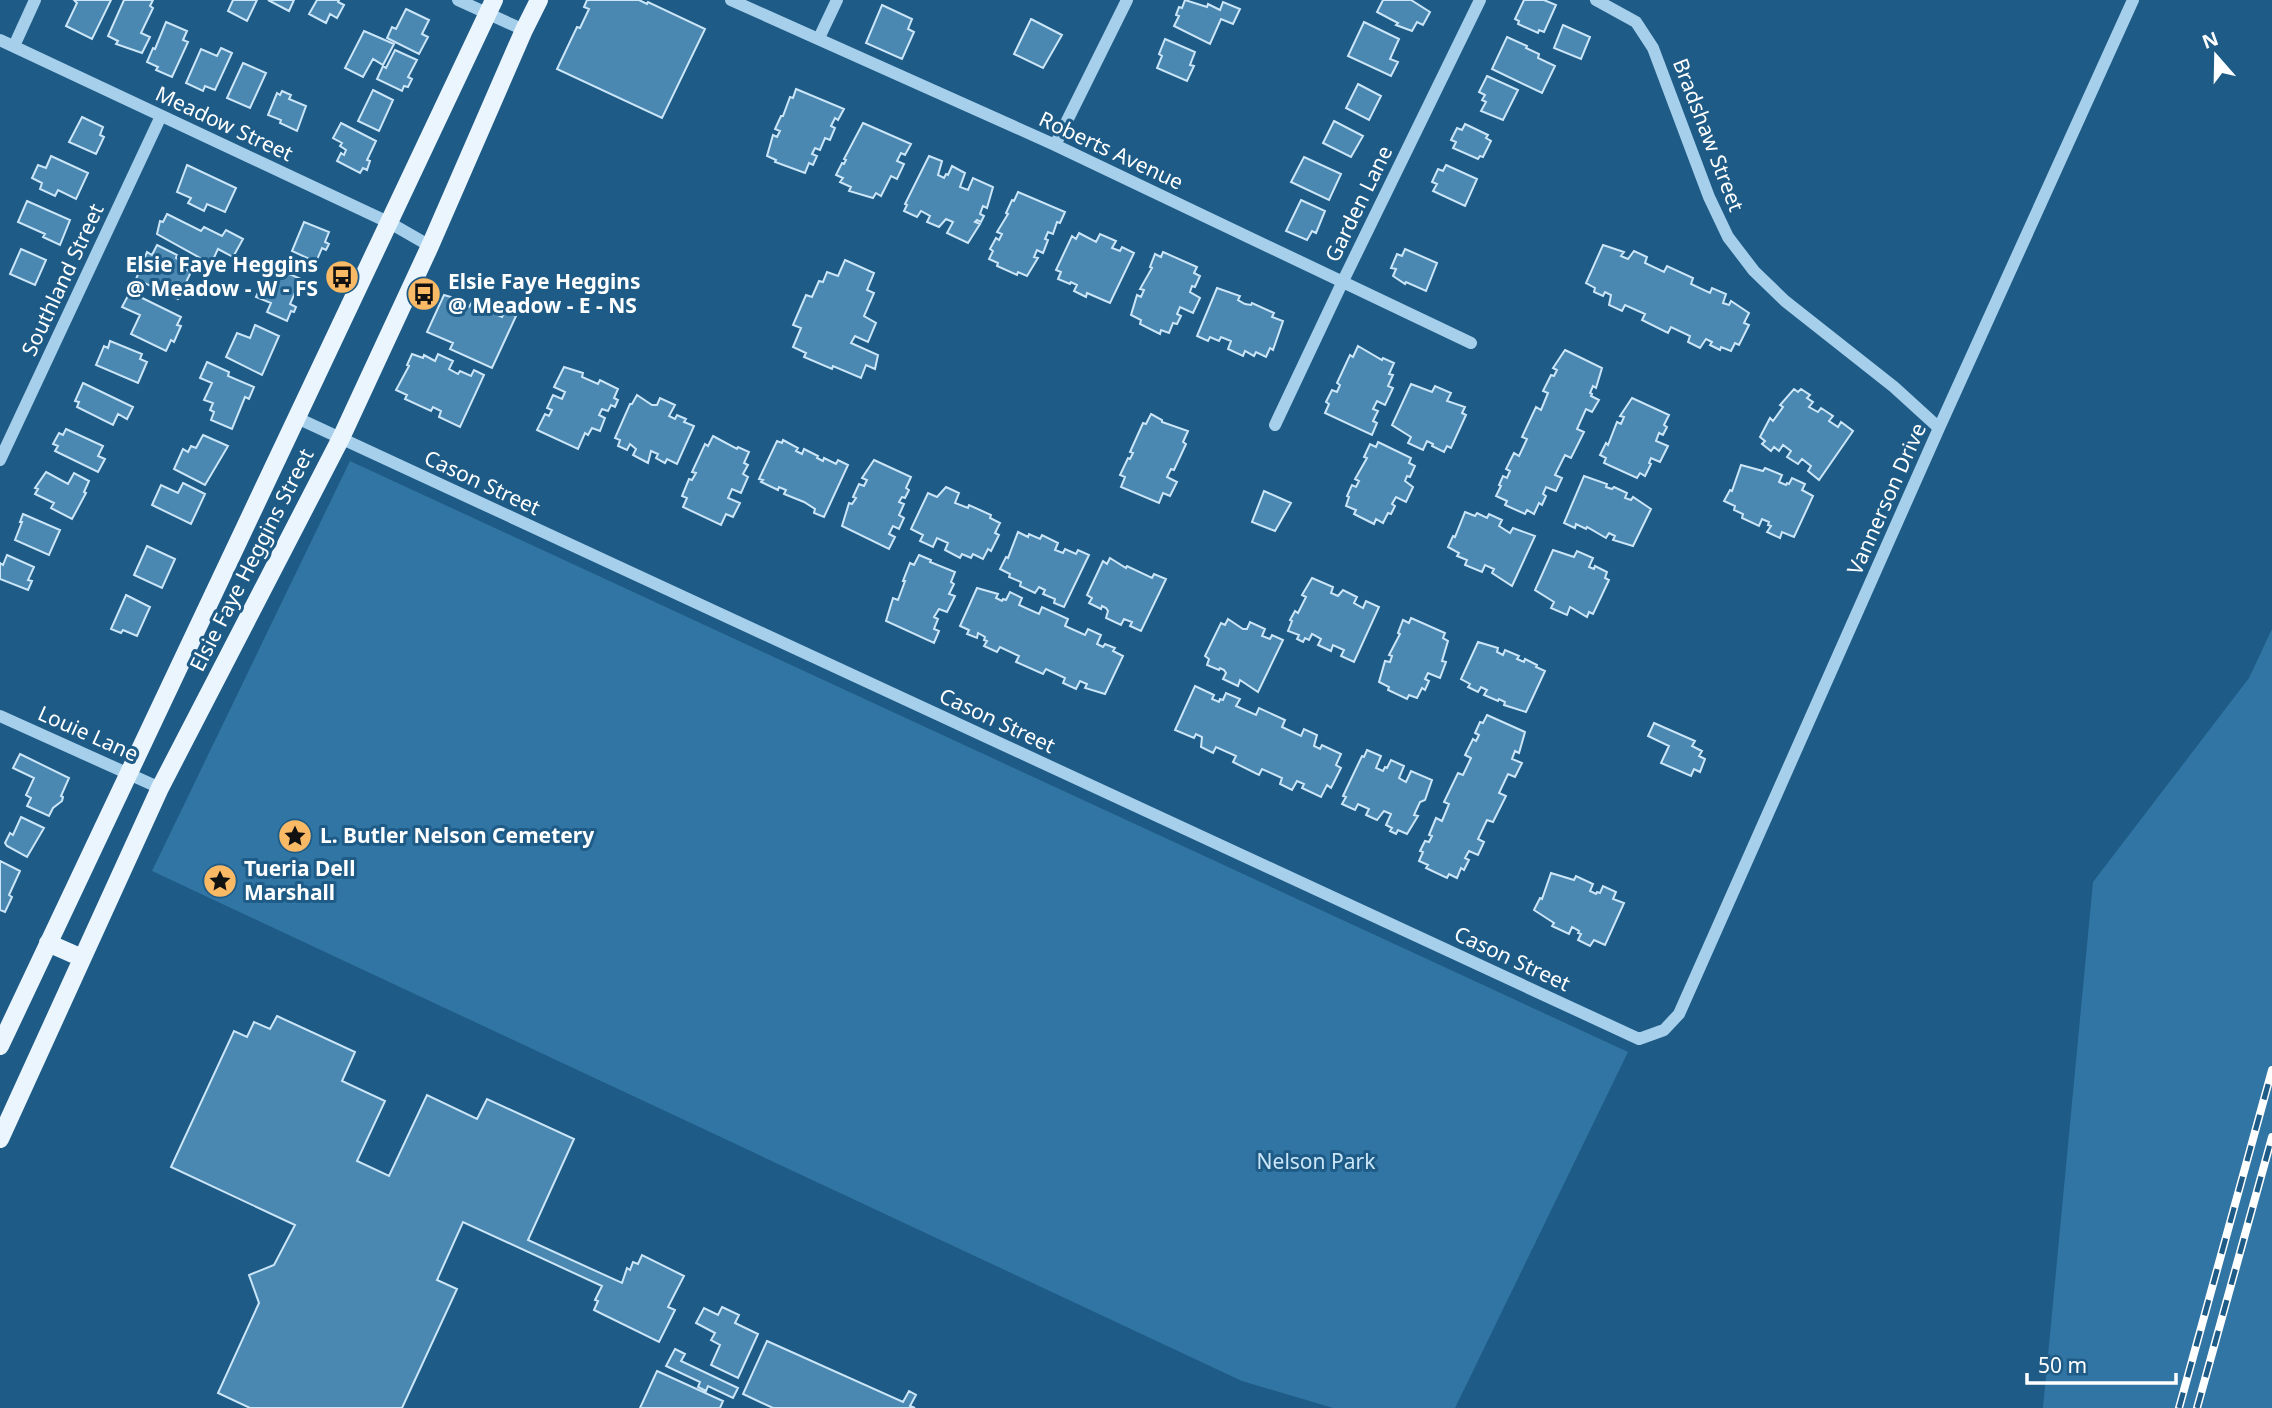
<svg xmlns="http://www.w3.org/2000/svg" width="2272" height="1408" font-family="'Noto Sans',sans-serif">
  <rect width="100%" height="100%" fill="#1e5b86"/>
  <path fill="#3175a4" d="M350 461 1628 1052 1455 1408H1333L1242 1381 152 871Z
    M2272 629V1408H2043L2093 882 2249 678Z"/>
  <path fill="#4a87b1" stroke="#cbe6f8" stroke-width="2" d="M74 0H111L92 39 66 26 77 3Z
    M124 0H153L150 6 153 8 141 33 150 37 142 53 116 44 118 41 108 36Z
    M233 0H257L247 21 228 11Z
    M268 0H294L289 11Z
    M317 0H339L338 2 344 5 337 18 330 14 326 23 309 14Z
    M587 0H639L647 4 648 2 705 29 662 118 557 69 577 27 580 28 589 9 584 7Z
    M1185 0 1207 7 1208 4 1220 10 1223 2 1240 9 1233 24 1221 19 1210 44 1174 26 1179 16 1176 15 1179 7 1182 8Z
    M1383 0H1411L1430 12 1423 25 1417 22 1412 31 1396 25 1398 23 1377 12Z
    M1524 0H1544L1556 5 1544 32 1539 30 1538 33 1518 24 1519 21 1515 19Z
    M882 5 912 19 908 29 914 32 902 59 866 43Z
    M406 9 429 20 422 34 428 37 419 54 387 38 392 27 396 29Z
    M1031 19 1062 35 1043 68 1014 54Z
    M166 22 187 31 183 40 188 42 172 77 156 70 158 67 147 62 153 48 155 49Z
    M1364 22 1399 39 1390 59 1398 62 1391 76 1348 56Z
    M1563 25 1590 37 1581 59 1554 48Z
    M364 31 394 44 383 65 373 59 363 77 345 68Z
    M1507 37 1527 46 1526 48 1539 54 1538 58 1555 66 1542 93 1492 69Z
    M1165 39 1195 52 1190 65 1194 66 1187 81 1157 68 1162 56 1159 54Z
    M221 48 232 53 215 90 205 86 203 91 186 83 201 49 217 56Z
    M395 50 417 60 408 77 412 79 408 87 404 86 402 91 377 79 383 66 386 68Z
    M243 63 266 73 250 108 227 98Z
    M1487 76 1518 90 1503 120 1481 111 1486 102 1482 100 1485 95 1479 92Z
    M1358 84 1381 96 1369 120 1346 108Z
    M796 89 844 109 838 120 835 118 831 126 835 128 830 140 825 138 820 150 815 148 812 154 817 156 813 165 809 163 805 173 775 162 776 160 767 156 773 135 777 137 780 131 775 129 781 116H783L790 97 793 98Z
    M373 90 393 100 379 131 358 121Z
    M282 91 291 95 289 99 306 106 297 131 280 123 281 120 268 115 277 93 280 95Z
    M82 117 103 127 100 135 104 137 96 154 69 142Z
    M1334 121 1363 136 1351 157 1323 143Z
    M341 123 376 141 367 160 370 161 367 170 363 168 360 173 337 161 341 153 344 155 346 150 340 146 342 143 333 138Z
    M863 123 911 144 905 155 901 153 897 161 904 164 897 179 891 176 881 196 876 193 873 198 849 191 851 187 840 182 843 178 836 175 842 163 844 164 846 160 844 159Z
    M1465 124 1488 135 1486 138 1491 141 1483 157 1480 156 1478 159 1453 148 1456 142 1451 140 1457 128 1462 130Z
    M51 156 88 173 76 199 58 190 55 196 40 189 42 183 32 178 38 165 46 168Z
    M929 156 942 161 938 175 944 178 946 174 948 175 952 166 965 173 960 187 968 190 973 178 993 187 987 208 983 206 980 214 984 216 981 222 977 220 975 222 980 224 968 243 947 233 953 222 946 219 939 227 927 222 930 216 921 211 917 217 904 211 907 205 905 204Z
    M1304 157 1341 174 1329 200 1291 182Z
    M187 165 236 188 225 212 207 204 204 211 188 203 191 198 177 192Z
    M1446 165 1477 179 1465 206 1433 191 1437 184 1432 182 1438 169 1443 171Z
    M1018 192 1065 212 1060 223 1057 222 1053 234 1048 232 1045 239 1048 240 1043 253 1037 250 1034 257 1038 258 1027 276 1018 272 1017 275 997 266 998 263 989 259 993 251 990 249 996 238 999 240 1002 234 997 232 1008 214 1006 213 1012 200 1014 201Z
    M1301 200 1325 211 1316 233 1312 231 1307 240 1286 231Z
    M27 201 70 220 60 245 43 237 45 234 18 222Z
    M167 214 201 231 204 227 222 236 226 230 243 239 233 257 218 249 211 264 157 234 160 221 163 222Z
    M304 222 329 232 325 242 329 244 326 250 322 248 316 262 292 251Z
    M1079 233 1096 242 1100 234 1116 241 1112 248 1120 251 1122 247 1134 253 1110 303 1087 293 1086 297 1074 291 1077 285 1071 282 1070 284 1058 279 1061 272 1056 270 1072 236 1076 239Z
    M157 245 177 255 176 258 181 261 179 266 191 272 178 299 136 279 147 252 152 255Z
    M1603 245 1624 252 1621 256 1628 259 1634 251 1647 257 1645 263 1664 272 1667 266 1693 278 1691 284 1710 293 1712 288 1726 294 1723 303 1729 305 1731 301 1749 313 1744 323 1749 325 1739 345 1735 343 1731 351 1721 347 1720 350 1710 345 1712 342 1706 339 1700 348 1688 342 1690 336 1671 327 1668 333 1642 320 1645 314 1625 305 1622 311 1609 305 1611 295 1605 292 1603 296 1594 292 1595 288 1586 283Z
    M21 249 46 260 35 285 10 274Z
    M1405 249 1437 263 1426 291 1406 282 1405 284 1393 276 1396 269 1391 268 1397 254 1402 256Z
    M1163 252 1197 267 1194 273 1200 276 1195 287 1192 286 1190 292 1200 298 1193 313 1180 307 1177 314 1181 316 1177 324 1173 323 1169 333 1161 330 1160 334 1140 324 1141 320 1131 315 1137 295 1141 297 1144 290 1140 289 1152 268 1150 267 1155 254 1161 257Z
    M845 260 874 273 867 290 874 293 864 316 876 323 868 342 855 336 851 343 878 355 875 369 866 365 861 378 833 366 832 369 804 357 806 353 793 347 801 328 793 325 806 295 812 297 819 281 823 282 827 272 838 276Z
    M280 270 301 279 290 304 296 307 294 312 291 311 287 321 267 312 271 303 256 297 264 279 274 283Z
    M1217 288 1240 296 1238 300 1245 304 1251 305 1252 303 1274 313 1272 317 1283 321 1273 350 1270 348 1266 357 1256 352 1254 356 1245 351 1243 356 1228 349 1231 341 1221 337 1219 341 1210 337 1208 341 1197 336Z
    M130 292 181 317 177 325 181 326 174 342 171 340 166 351 131 334 140 315 122 307Z
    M444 295 465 301 463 304 469 307 472 302 485 308 484 311 490 314 491 312 502 317 505 311 516 316 492 368 450 349 453 343 427 332Z
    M255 325 279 336 262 375 226 357 237 333 250 338Z
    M110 341 142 354 140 359 147 362 138 383 96 365 104 346 108 348Z
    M1358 346 1382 360 1383 358 1394 363 1389 374 1393 375 1388 386 1393 388 1385 405 1377 401 1373 409 1378 411 1373 421 1377 423 1372 435 1325 413 1329 404 1326 402 1332 390 1337 392 1340 385 1337 383 1350 355 1353 357Z
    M1565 350 1602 368 1596 388 1593 386 1590 393 1592 394 1591 396 1599 400 1592 412 1586 409 1577 429 1584 432 1571 458 1565 455 1555 475 1562 478 1556 491 1546 487 1543 494 1546 496 1542 505 1539 503 1534 514 1527 510 1525 514 1505 505 1507 501 1496 496 1501 486 1499 485 1503 476 1507 478 1510 471 1506 469 1514 453 1519 456 1527 439 1522 437 1536 407 1541 410 1548 393 1543 391 1551 375 1554 376 1557 370 1553 368Z
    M412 354 423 358 424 355 435 361 438 354 453 361 449 369 458 374 460 371 471 376 474 370 484 375 460 427 439 417 441 411 433 407 431 411 405 399 407 395 396 390 409 366 407 365Z
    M207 362 229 372 228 376 254 387 249 399 245 397 232 429 211 420 214 412 210 410 213 403 204 400 212 383 200 378Z
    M564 367 583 373 582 377 598 384 600 380 618 389 614 398 618 400 615 407 611 405 608 411 602 409 599 415 605 418 600 431 592 428 588 435 585 433 578 449 537 430 545 414 549 416 552 410 547 408 553 395 562 399 565 392 554 387Z
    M83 383 133 407 127 419 118 414 113 425 77 407 79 402 75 401Z
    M1411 384 1432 392 1435 386 1451 393 1447 401 1465 407 1462 413 1466 415 1451 448 1447 446 1444 452 1432 446 1433 444 1427 441 1423 450 1408 443 1411 437 1392 425Z
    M1794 389 1798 392 1801 389 1810 395 1807 398 1813 402 1809 407 1818 412 1821 408 1833 416 1829 421 1838 427 1841 422 1853 431 1819 480 1808 471 1811 466 1802 459 1798 464 1787 457 1791 451 1783 445 1779 451 1774 447 1771 451 1762 444 1765 441 1760 437 1770 418 1773 421 1783 407 1780 405Z
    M637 395 652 405H657L660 398 675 405 669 416 675 419 677 415 686 419 684 422 694 426 677 464 667 459 665 463 656 458 658 454 651 451 648 463 633 455 636 449 630 444 627 450 618 446 620 440 615 438 630 404H632Z
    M1632 398 1669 415 1664 425 1667 427 1663 435 1659 433 1656 441 1668 446 1660 462 1651 458 1649 463 1651 464 1645 476 1640 473 1637 478 1604 463 1606 458 1600 455 1606 443 1608 445 1617 422 1621 424 1624 417 1620 416Z
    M1151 414 1162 420V422L1188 431 1183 442 1186 444 1174 470 1171 469 1167 477 1177 482 1170 496 1163 493 1159 503 1121 487 1125 477 1120 475 1128 458 1130 459 1133 453 1130 452 1143 423 1146 424Z
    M66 429 103 446 98 456 105 459 98 472 55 451 58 446 53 444 59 433 63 435Z
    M203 435 228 446 205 485 174 469 183 449 188 452 191 446 196 448Z
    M713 436 737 449 738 447 749 452 744 463 748 465 743 474 748 477 741 493 732 489 728 498 740 503 733 517 726 514 721 525 683 507 687 498 682 496 689 479 692 480 696 473 692 472 705 444 708 446Z
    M783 440 798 448 796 451 802 454 804 449 818 456 817 458 823 461 824 458 836 464 838 460 848 465 824 517 814 513 815 509 804 502 784 494 786 490 779 487 778 490 761 482 763 480 759 479 777 441 782 443Z
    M1378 442 1411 458 1409 463 1415 466 1410 477 1407 476 1405 481 1413 487 1406 502 1396 497 1392 504 1395 506 1391 514 1388 513 1383 523 1376 519 1374 524 1354 514 1356 510 1346 506 1349 497 1347 496 1352 485 1356 487 1359 481 1355 479 1367 458 1364 457 1370 444 1376 447Z
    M874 460 911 477 906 488 909 490 905 498 902 497 899 502 904 504 899 515 904 518 899 529 893 526 889 534 895 537 889 549 842 526 849 503 852 504 856 498 853 497 859 484 864 486 867 480 862 478Z
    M1741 465 1763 471 1765 468 1782 475 1779 482 1786 485 1787 483 1789 484 1792 478 1805 484 1802 490 1813 496 1794 537 1782 532 1780 538 1767 532 1771 526 1768 525 1769 522 1762 519 1759 526 1742 518 1743 514 1734 510 1735 506 1724 501 1730 490 1732 491Z
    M46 472 68 484 74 473 89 481 84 492 86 493 72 519 51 508 54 503 35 494 38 489 35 488Z
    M1584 476 1607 484 1606 487 1612 489 1614 487 1627 493 1625 498 1631 500 1633 497 1651 509 1633 546 1613 540 1615 536 1609 533 1606 538 1587 527 1586 529 1576 524 1575 528 1564 523Z
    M183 483 205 494 191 524 152 505 161 485 178 493Z
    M946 487 959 493 955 503 968 508 969 505 991 515 990 518 1000 523 995 533 999 535 991 551 988 549 983 559 973 554 971 558 962 554 960 558 945 550 948 543 937 538 933 547 920 541 923 535 911 529 928 493 937 497Z
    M1264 491 1291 503 1275 531 1252 522Z
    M1465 512 1475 516 1477 513 1487 518 1489 514 1502 520 1499 526 1510 533 1513 528 1535 536 1512 586 1492 573 1494 569 1485 565 1482 572 1465 565 1467 560 1457 556 1459 553 1448 547 1453 536 1455 537Z
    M23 514 60 530 49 555 15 540 22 522H20Z
    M1018 532 1028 537 1029 534 1040 539 1042 535 1058 543 1055 550 1063 553 1065 549 1076 554 1078 550 1089 555 1064 607 1054 603 1055 599 1043 594 1045 590 1039 587 1035 593 1020 586 1021 582 1009 577 1010 574 1000 569 1006 557 1008 558Z
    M147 546 175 559 162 588 134 575Z
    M1553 550 1574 557 1577 551 1593 558 1589 567 1594 569 1595 566 1607 572 1605 578 1609 580 1593 614 1589 612 1587 617 1570 607 1567 615 1551 608 1554 602 1535 590Z
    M7 555 34 567 28 580 32 581 28 590 0 579V563L3 565Z
    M919 555 931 560 930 562 955 572 951 582 954 584 949 594 955 596 947 612 939 609 934 617 938 619 934 629 939 631 934 643 886 621 893 598 898 600 905 581H903L910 563 914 565Z
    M1110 558 1126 568 1127 566 1152 578 1154 574 1166 579 1141 631 1130 626 1132 622 1124 619 1121 625 1106 618 1108 611 1106 608 1102 606 1101 609 1089 603 1092 598 1087 595 1103 561 1107 564Z
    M1312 578 1333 587 1331 593 1338 596 1343 590 1357 597 1354 603 1363 608 1366 601 1379 607 1354 662 1341 656 1344 650 1333 645 1331 651 1318 645 1321 639 1312 634 1309 640 1305 638 1303 642 1297 639 1299 635 1288 631 1292 621 1290 620 1295 611 1298 613 1306 597 1302 595Z
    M977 588 998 594 996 598 1002 601 1003 599 1006 600 1010 592 1022 598 1019 605 1039 614 1042 607 1068 619 1065 626 1085 635 1088 629 1101 635 1097 644 1103 647 1105 644 1115 648 1113 651 1123 656 1105 694 1085 688 1087 684 1080 681 1076 689 1063 683 1065 678 1046 669 1043 674 1016 662 1019 656 1000 647 997 652 984 646 987 641 984 640 985 637 978 633 977 638 967 634 969 630 960 626Z
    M126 595 150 607 137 636 123 630 121 633 111 629Z
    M1411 618 1445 633 1443 638 1448 641 1442 661 1446 662 1440 678 1428 673 1425 679 1429 681 1425 690 1422 688 1417 698 1409 695 1407 699 1388 690 1389 687 1379 682 1385 661 1390 662 1392 656 1389 655 1400 634 1398 633 1403 620 1409 623Z
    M1228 619 1243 629H1247L1250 622 1265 629 1262 636 1270 639 1272 635 1283 640 1258 692 1240 680 1238 686 1223 679 1226 673 1224 670 1220 668 1219 670 1207 665 1209 659 1205 656 1221 623 1225 625Z
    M1478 642 1498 648 1497 652 1503 655 1505 650 1519 656 1517 659 1524 662 1525 659 1537 665 1536 667 1545 671 1526 712 1504 705 1505 702 1499 699 1498 701 1484 695 1487 690 1481 687 1478 692 1468 687 1470 684 1461 679Z
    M1195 686 1214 695 1212 699 1219 702 1220 699 1223 700 1226 693 1240 699 1236 706 1256 715 1259 708 1285 720 1282 727 1301 736 1304 729 1317 735 1314 746 1320 749 1322 745 1341 754 1336 765 1341 768 1331 788 1327 785 1321 797 1302 788 1304 784 1297 781 1292 790 1280 784 1282 778 1262 769 1259 775 1233 762 1236 756 1216 747 1213 753 1201 747 1202 737 1196 734 1194 738 1175 730Z
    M1487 715 1525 732 1519 753 1515 751 1512 759 1522 763 1515 777 1508 774 1499 793 1506 796 1493 822 1487 820 1478 839 1484 842 1478 855 1469 851 1465 858 1469 860 1464 870 1461 868 1457 878 1449 874 1447 878 1426 868 1428 865 1419 861 1423 852 1420 851 1425 841 1429 842 1432 836 1429 835 1436 818 1442 821 1449 804 1444 802 1458 773 1463 775 1471 758 1465 755 1473 739 1476 741 1479 735 1475 733 1480 722 1483 723Z
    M1654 723 1695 741 1692 746 1702 751 1699 756 1705 759 1700 772 1694 769 1691 776 1661 763 1669 746 1648 736Z
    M1367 750 1381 756 1376 768 1383 771 1385 767 1387 768 1391 760 1404 766 1399 778 1406 782 1411 771 1432 780 1425 800 1420 802 1414 815 1418 816 1407 834 1398 830 1396 834 1390 831 1392 828 1386 825 1391 814 1384 811 1377 820 1366 815 1369 809 1358 804 1355 810 1342 804 1346 797 1343 796 1362 756 1364 757Z
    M20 754 69 778 61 796 63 797 62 801 53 808 49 816 27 806 31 798 26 795 34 778 13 768Z
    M21 817 44 828 27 857 7 846 5 843 10 833 13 835Z
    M0 861 20 871 9 895 12 897 5 912 0 910Z
    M1551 873 1574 880 1576 876 1593 884 1590 891 1596 894 1597 892 1600 893 1603 886 1616 892 1613 899 1624 903 1605 945 1594 940 1590 946 1578 940 1581 934 1578 933 1579 931 1572 927 1569 934 1552 926 1554 923 1534 910 1540 898 1542 899Z
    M277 1016 355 1052 342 1081 385 1101 357 1161 389 1176 427 1095 477 1119 487 1099 574 1139 528 1240 622 1283 627 1268 630 1270 633 1262 638 1264 642 1255 684 1276 668 1307 675 1310 659 1342 594 1310 598 1301 595 1300 602 1286 463 1222 437 1280 457 1289 402 1408H250L218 1393 259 1303 249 1275 274 1265 295 1225 171 1167 234 1031 247 1037 254 1022 270 1029Z
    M722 1307 739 1315 735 1323 758 1334 738 1378 711 1365 720 1345 711 1340 715 1333 696 1323 704 1308 718 1315Z
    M767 1341 903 1402 909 1391 916 1395 910 1406 915 1408H773L743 1394Z
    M675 1349 685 1354 681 1361 738 1388 733 1398 708 1386 706 1391 698 1387 700 1382 666 1366Z
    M657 1371 723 1401 720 1408H640Z"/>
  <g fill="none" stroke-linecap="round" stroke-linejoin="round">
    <path stroke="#a6cfeb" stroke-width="12" d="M458 0 524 30
      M731 0 1055 145 1471 343
      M1596 0 1636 22 1653 48 1709 197 1728 237 1754 271 1785 301 1894 387 1939 428
      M819 38 837 0
      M0 40 390 223 430 246
      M14 46 35 0
      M1055 145 1127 0
      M295 417 1639 1039 1664 1030 1679 1014 1939 428 2133 0
      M1275 425 1342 283 1480 0
      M0 460 161 116
      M0 716 160 788"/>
    <path stroke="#ebf5fe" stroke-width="18" d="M48 943 82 958
      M0 1046C162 696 328 348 494 0
      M0 1139 160 788 341 438 430 246 524 30 539 0"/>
    <g stroke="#fff" stroke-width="8">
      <path id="rail" d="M2179 1408 2272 1070
        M2197 1408 2272 1137"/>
    </g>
    <use href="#rail" stroke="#1e5b86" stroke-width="5" stroke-dasharray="16" stroke-linecap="butt"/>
  </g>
  <defs>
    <g id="bus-disc" transform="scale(1.75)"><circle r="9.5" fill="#fab965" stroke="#1e5b86"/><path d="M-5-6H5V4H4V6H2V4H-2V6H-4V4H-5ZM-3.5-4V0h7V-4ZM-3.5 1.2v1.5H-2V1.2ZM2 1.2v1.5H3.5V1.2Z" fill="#111"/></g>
    <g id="sight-disc" transform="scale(1.75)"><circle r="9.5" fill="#fab965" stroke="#1e5b86"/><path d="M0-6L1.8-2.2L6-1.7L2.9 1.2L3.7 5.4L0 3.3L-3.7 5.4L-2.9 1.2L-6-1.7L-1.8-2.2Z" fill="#111"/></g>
  </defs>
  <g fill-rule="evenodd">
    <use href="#bus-disc" x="342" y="277"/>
    <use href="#bus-disc" x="424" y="294"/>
    <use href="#sight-disc" x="295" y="836"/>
    <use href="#sight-disc" x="220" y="881"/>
  </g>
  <g text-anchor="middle" stroke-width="6" stroke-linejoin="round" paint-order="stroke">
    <g font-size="21" fill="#fff" stroke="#1e5b86">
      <text transform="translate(224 124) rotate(25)" y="7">Meadow Street</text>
      <text transform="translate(1708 135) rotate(69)" y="7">Bradshaw Street</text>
      <text transform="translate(1111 151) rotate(25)" y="7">Roberts Avenue</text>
      <text transform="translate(1359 204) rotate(-64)" y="7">Garden Lane</text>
      <text transform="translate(63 280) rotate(-65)" y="7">Southland Street</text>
      <text transform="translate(482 483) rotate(25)" y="7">Cason Street</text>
      <text transform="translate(1887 499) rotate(-66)" y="7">Vannerson Drive</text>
      <text transform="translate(252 560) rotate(-63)" y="7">Elsie Faye Heggins Street</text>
      <text transform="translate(997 721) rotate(25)" y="7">Cason Street</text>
      <text transform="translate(88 734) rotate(24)" y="7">Louie Lane</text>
      <text transform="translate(1512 959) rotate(25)" y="7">Cason Street</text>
    </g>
    <g font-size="21" font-weight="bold" fill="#fff" stroke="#1e5b86" text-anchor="start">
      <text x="318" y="272" text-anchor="end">Elsie Faye Heggins<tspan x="318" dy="24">@ Meadow - W - FS</tspan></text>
      <text x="448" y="289">Elsie Faye Heggins<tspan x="448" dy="24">@ Meadow - E - NS</tspan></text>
      <text x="320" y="843">L. Butler Nelson Cemetery</text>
      <text x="244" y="876">Tueria Dell<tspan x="244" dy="24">Marshall</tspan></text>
    </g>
    <g font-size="21" fill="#cbe6f8" stroke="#1e5b86">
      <text x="1316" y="1169">Nelson Park</text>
    </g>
  </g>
  <g transform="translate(2216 56) rotate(340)" stroke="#1e5b86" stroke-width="5" paint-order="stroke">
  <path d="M0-5L12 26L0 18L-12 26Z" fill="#ffffff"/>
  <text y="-10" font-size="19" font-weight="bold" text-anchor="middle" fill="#ffffff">N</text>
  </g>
  <path d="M2027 1373v10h149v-10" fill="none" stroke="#ffffff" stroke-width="3.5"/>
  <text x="2038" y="1373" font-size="21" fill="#ffffff" stroke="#1e5b86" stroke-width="5" paint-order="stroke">50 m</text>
</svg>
